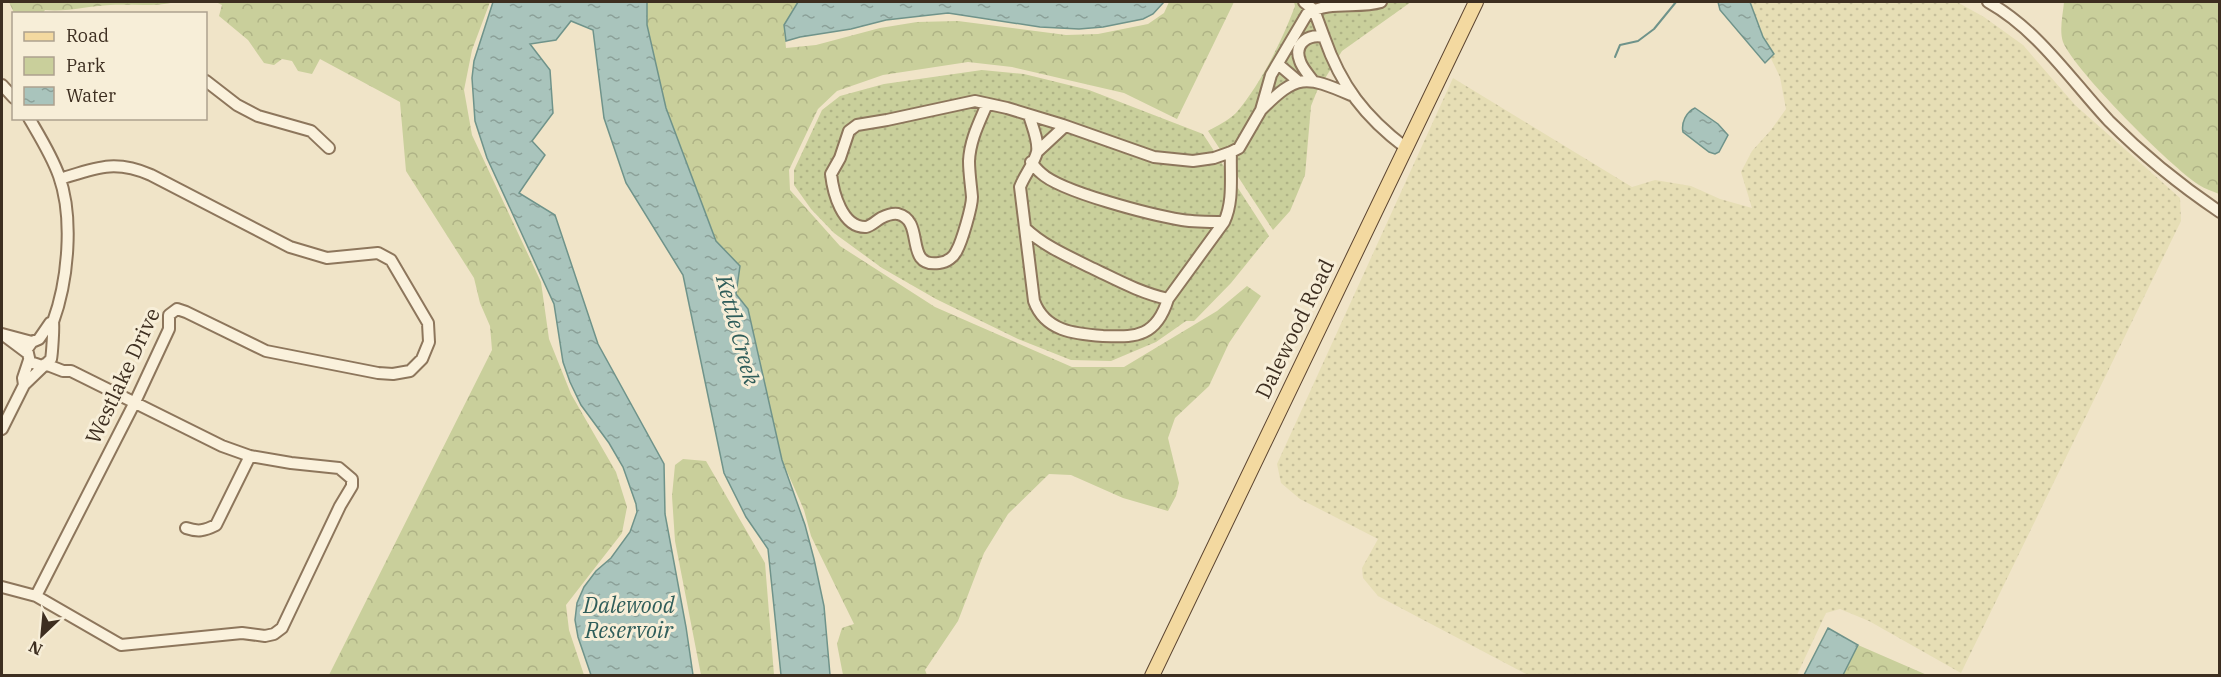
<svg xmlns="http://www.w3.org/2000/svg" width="2221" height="677" font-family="'IBM Plex Serif',serif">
  <defs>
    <pattern id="farmland-dots" width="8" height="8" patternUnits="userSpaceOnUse" patternTransform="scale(1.5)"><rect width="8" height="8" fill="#e6deb5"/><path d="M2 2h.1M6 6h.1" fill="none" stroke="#c6bf9b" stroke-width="1.8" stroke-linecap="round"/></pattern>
    <pattern id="green-dots" width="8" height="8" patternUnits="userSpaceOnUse" patternTransform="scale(1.5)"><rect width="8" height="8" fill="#c9cf9b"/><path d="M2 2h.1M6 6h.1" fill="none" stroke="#aeb285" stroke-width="1.8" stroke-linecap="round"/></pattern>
    <pattern id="forest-crowns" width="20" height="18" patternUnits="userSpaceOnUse" patternTransform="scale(1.5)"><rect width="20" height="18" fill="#c9cf9b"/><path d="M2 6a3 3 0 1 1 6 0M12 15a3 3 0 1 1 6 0" fill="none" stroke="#aeb285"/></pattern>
    <pattern id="water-ripples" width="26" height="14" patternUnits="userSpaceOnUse" patternTransform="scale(1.5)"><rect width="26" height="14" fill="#a9c4bc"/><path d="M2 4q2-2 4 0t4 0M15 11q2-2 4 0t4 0" fill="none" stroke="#8ba098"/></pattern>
  </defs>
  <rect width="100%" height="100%" fill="#f0e4c8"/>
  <path fill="url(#farmland-dots)" d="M1747 2H1957L1984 17 2023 45 2075 105 2180 198 2181 221 1961 673 1869 621 1840 609 1826 613 1797 675H1528L1378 596 1363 578 1362 568 1378 539 1300 499 1281 483 1277 464 1453 78 1632 187 1655 180 1691 186 1720 199 1752 208 1741 172 1752 151 1771 130 1786 109 1780 77 1756 28Z"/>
  <path fill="url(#green-dots)" d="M1294 2H1411L1342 51 1334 64 1317 91 1311 106 1305 175 1290 211 1273 230 1208 131C1217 126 1229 120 1236 113 1260 85 1282 41 1295 6Z
    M982 70 1024 74 1089 90 1203 134 1269 236 1231 283 1194 321H1186L1156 342 1111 361 1071 360 1018 339 936 299 882 268 834 233 811 209 794 185V170L822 110 840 96 884 84Z"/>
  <path fill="url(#forest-crowns)" d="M9 2H176C155 7 132 4 110 5 88 6 68 12 45 10L42 14 14 13Z
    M216 2H490L472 50 464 90 472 135 541 282 549 339 571 394 616 472 627 507 622 533 566 605 569 630 584 675H329L492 350 490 326 480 303 474 278 406 171 400 102 320 59 312 74 298 71 292 61 282 59 274 65 264 63 248 40 219 16 222 5Z
    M647 2H798L784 25 786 48 816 45 880 28 917 22 958 21 1066 35 1098 34 1148 24 1164 13 1169 2H1234L1177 119 1124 93 1012 67 968 62 883 75 837 91 818 109 789 170 790 190 840 246 935 307 1072 367H1124L1217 311 1247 286 1261 296 1229 343 1209 386 1175 418 1168 438 1179 483 1176 496 1168 511 1123 498 1071 475 1049 474 1008 514 984 553 958 621 925 670 927 675H843L837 644 842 628 854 624 811 536 804 510 782 460 748 309 736 294 740 266 716 241 666 108 647 25Z
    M2064 2H2219V194C2213 191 2205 189 2199 185 2171 167 2075 71 2063 42 2059 30 2063 14 2064 2Z
    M683 459 706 461 765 563 774 675H701L675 541 672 496 675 465Z
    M1858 645 1927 675 1843 676Z"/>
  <path fill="url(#water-ripples)" stroke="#6f938a" stroke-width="1.5" d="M493 2H647V25L666 108 716 241 740 266 736 294 748 309 782 460 805 525 814 559 824 606 830 675H781L768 549 746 517 724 473 683 275 626 183 604 118 593 30 571 21 556 40 530 44 550 70 553 113 532 141 545 155 519 193 555 215 598 344 664 464 665 514 686 627 693 675H591L578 637 575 620 577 603 584 587 596 571 611 558 630 532 637 512 636 504 623 467 609 443 581 405 570 382 563 362 554 304 487 158 475 121 472 78 474 61Z
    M798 2H1164L1153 14 1143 19 1103 27 1079 29 1040 27 948 13 886 20 851 29 800 37 786 41 784 25Z
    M1718 2H1750L1763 37 1774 54 1765 63 1720 10Z
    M1695 108 1718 124 1728 135 1719 152 1715 154 1709 152 1683 132C1681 123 1686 112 1695 108Z
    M1828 628 1858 645 1843 675H1804Z"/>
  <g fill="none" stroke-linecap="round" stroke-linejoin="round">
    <path stroke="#6f938a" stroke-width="2" d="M1615 57 1620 45 1638 41 1654 29 1676 2"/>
    <g stroke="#8d765c" stroke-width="14">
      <path id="minor" d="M1304 2 1314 10 1324 37
        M1988 2C2038 30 2070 79 2109 121 2143 155 2180 185 2220 212
        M1278 64 1298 81
        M206 81 237 105 258 116 311 131 329 148
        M1313 81C1309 75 1302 68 1300 61 1293 43 1309 34 1324 37 1341 86 1365 117 1406 148
        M2 85 14 98
        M987 104C979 123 970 140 969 161 969 173 971 185 972 197 972 207 962 241 957 250 954 257 947 262 939 263 903 268 926 221 898 214 892 213 887 215 881 218 876 221 871 226 866 227 842 228 833 192 831 174L840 158 849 131 857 125 887 120 975 101 1007 108 1063 125 1154 157 1193 161 1214 158 1231 152 1239 148 1261 110 1271 75 1307 14C1329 0 1358 9 1381 2
        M1261 110C1297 74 1305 75 1351 95
        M1029 115C1032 126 1039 141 1037 152 1034 164 1024 176 1020 187L1034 301C1045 331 1074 334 1103 336 1117 336 1131 338 1144 332 1157 326 1164 312 1168 299L1224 222C1210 222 1195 222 1182 220 1152 215 1061 192 1041 173 1037 170 1034 166 1031 162
        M1037 152 1065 126
        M1224 222C1234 201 1230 176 1231 152
        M1025 228C1045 247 1070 257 1094 269 1119 281 1141 293 1168 299
        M2 334 32 342
        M2 334 26 352
        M42 366 30 362 27 349 32 342 39 339 50 323 53 322
        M24 385 23 378 29 360
        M2 429 24 385 51 359C52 355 54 325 53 322 68 281 74 218 59 176 52 156 40 137 29 118
        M186 528C198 532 204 531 216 525L250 456
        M2 587 36 596 121 645 242 633 265 636 274 634 282 628 340 506 352 486V479L339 468 291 463 250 456 222 446 71 371H63L45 364
        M36 596 135 402 169 329V315L177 309 186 312 266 351 378 373 393 374 410 371 422 359 429 342 428 323 391 260 378 253 327 258 290 247 151 175C114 159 96 168 60 179"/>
    </g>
    <g stroke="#5b4430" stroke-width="16">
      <path id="major" d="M1152 676 1476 2"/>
    </g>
    <use href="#minor" stroke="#faf1dc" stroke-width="10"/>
    <use href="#major" stroke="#f3d9a0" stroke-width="14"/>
  </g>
  <g text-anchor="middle" stroke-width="6" stroke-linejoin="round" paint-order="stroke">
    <g font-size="21" fill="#3d2e20" stroke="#f7eed8">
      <text transform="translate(1295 329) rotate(-64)" y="7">Dalewood Road</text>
      <text transform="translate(123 376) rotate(-65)" y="7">Westlake Drive</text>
    </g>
    <g font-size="22" font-style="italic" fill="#2f5d5a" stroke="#f7eed8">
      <text transform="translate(738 330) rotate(75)" y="8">Kettle Creek</text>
      <text x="629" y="613">Dalewood<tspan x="629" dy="25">Reservoir</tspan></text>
    </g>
  </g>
  <rect width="2221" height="677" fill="none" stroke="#3d2e20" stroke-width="6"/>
  <rect x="12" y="12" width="195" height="108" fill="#f7eed8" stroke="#ada18e" stroke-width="1.5"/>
  <rect x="24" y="32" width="30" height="9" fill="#f3d9a0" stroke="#ada18e" stroke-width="1.5"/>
  <text x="66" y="42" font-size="18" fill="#3d2e20">Road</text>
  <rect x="24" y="57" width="30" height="18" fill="#c9cf9b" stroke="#ada18e" stroke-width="1.5"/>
  <text x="66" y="72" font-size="18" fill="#3d2e20">Park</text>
  <rect x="24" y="87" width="30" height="18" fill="url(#water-ripples)" stroke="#ada18e" stroke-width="1.5"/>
  <text x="66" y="102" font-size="18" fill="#3d2e20">Water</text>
  <g transform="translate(42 635) rotate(206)" stroke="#f7eed8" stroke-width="4.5" paint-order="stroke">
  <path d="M0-4.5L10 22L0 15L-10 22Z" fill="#3d2e20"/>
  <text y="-9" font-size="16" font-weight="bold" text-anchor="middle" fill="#3d2e20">N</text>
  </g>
</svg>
